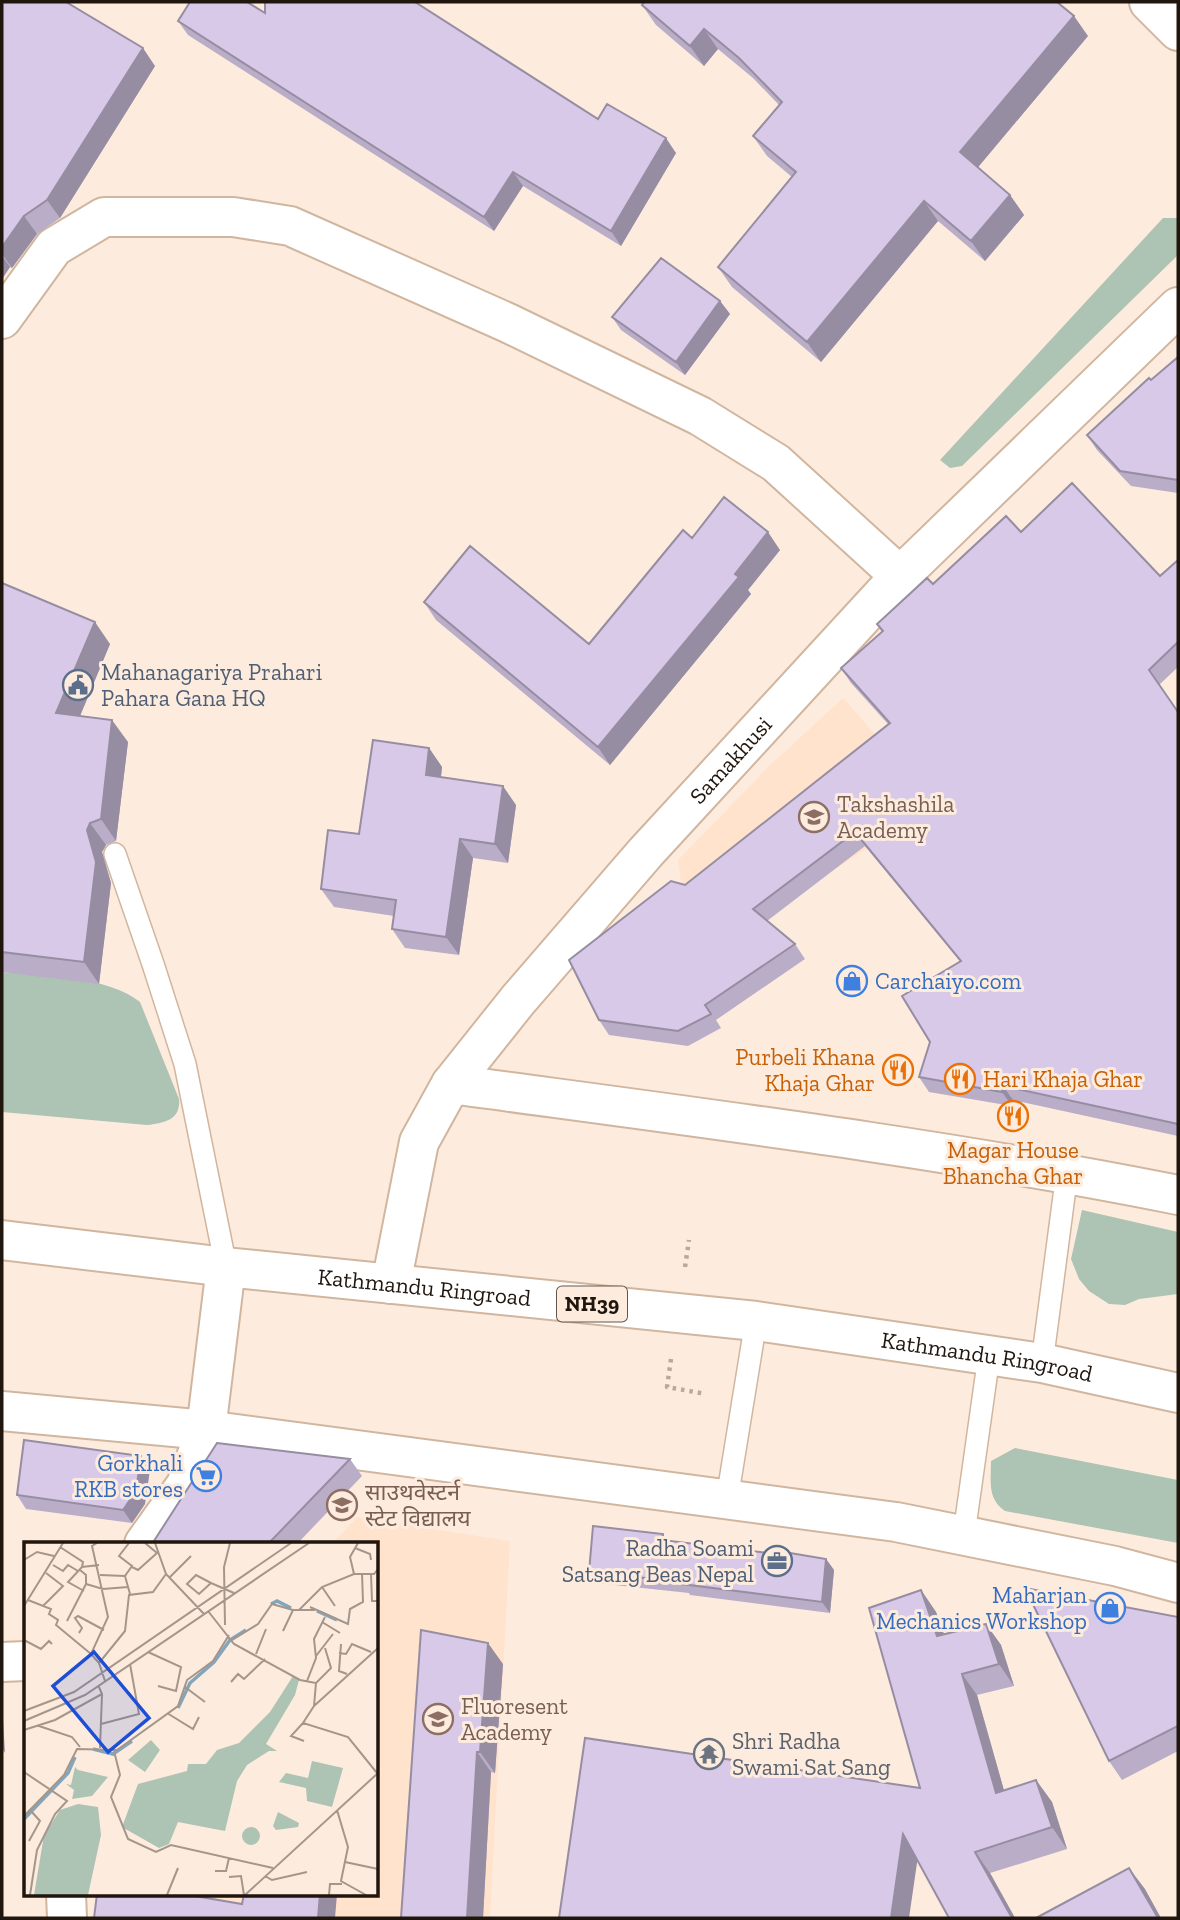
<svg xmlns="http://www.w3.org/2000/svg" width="1180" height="1920" font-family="'Zilla Slab','Noto Sans Devanagari',serif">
  <rect width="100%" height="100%" fill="#fdecde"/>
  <path fill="#ffe3cc" d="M843 698 932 798 886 836 822 878 682 889 678 860 769 766Z
    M357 1517 510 1541 490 1918H100L106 1894H376V1544H332Z"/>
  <path fill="#adc3b3" d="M1163 218H1178V255L962 466 950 468 940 460Z
    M2 972C41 976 109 976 140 1002L179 1099C181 1120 164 1123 147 1125L2 1112Z
    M1082 1210 1178 1232V1294L1139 1299 1125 1305 1109 1304 1089 1291 1079 1279 1071 1259Z
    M1015 1448 1178 1480V1543L1005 1511C987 1499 991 1481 991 1461Z"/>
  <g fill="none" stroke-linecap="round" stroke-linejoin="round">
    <g stroke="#d1b69f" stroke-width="24">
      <path id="lane" d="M115 854 153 964 185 1064 226 1267
        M1042 1363 1067 1173
        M727 1499 756 1321
        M964 1534 989 1356"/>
    </g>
    <g stroke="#d1b69f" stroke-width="42">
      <path id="street" d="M2 319 54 247 104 217H233L290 226 508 323 700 416 776 463 900 576
        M451 1084C694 1117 938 1147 1178 1195
        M2 1411 206 1430 896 1522 1115 1566 1178 1583
        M144 1544 186 1485 206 1430 226 1267
        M2 1662 26 1661
        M66 1894 67 1918"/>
    </g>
    <g stroke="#d1b69f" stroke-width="42">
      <g id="secondary">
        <path d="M1149 2 1178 31"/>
        <path id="s1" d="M391 1284 419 1142 451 1084 518 1000 646 852 900 576 1178 307"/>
      </g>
    </g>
    <g stroke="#d1b69f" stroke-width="42">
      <g id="highway">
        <path id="s2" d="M2 1240 226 1267 756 1321 1042 1363 1178 1393"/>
      </g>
    </g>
    <path stroke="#b8a99d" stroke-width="4.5" stroke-dasharray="3.5 5" stroke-linecap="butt" d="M685 1267 689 1240
      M671 1359 667 1387 706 1394"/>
    <use href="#lane" stroke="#fff" stroke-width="21"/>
    <use href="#street" stroke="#fff" stroke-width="38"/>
    <use href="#secondary" stroke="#fff" stroke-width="38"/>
    <use href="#highway" stroke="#fff" stroke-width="38"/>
  </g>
  <path fill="#b9adc7" d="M2 2 155 66 60 218 37 234 12 268 10 267 2 279Z
    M642 5 1088 36 978 167 1010 195 1024 215 985 261 938 221 821 362 732 287 718 267 792 177 767 156 753 136 779 105 753 78 718 49 704 66 656 25Z
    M265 13 598 119 676 153 621 246 523 186 494 231 188 35 178 21Z
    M720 301 730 314 685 375 621 330 612 317Z
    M1178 357V493L1131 486 1097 450 1087 435Z
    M1021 532 1160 576 1178 560V667L1159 685 1178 712V1136L1013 1100 1012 1106 929 1092 919 1077 960 961 865 846 767 921 795 944 805 959 716 1020 721 1028 688 1046 609 1035 599 1020 685 885 888 724 851 683 841 668 882 632 877 624 933 584Z
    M692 538 780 550 748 590 751 594 610 765 436 620 424 602 589 644Z
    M2 583 110 644 80 716 128 742 116 841 106 845 102 852 111 883 99 984 2 972Z
    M429 748 442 767 441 777 516 805 508 863 473 858 459 955 405 948 392 929 394 916 334 907 321 889 359 834Z
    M350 1459 362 1476 297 1544H152Z
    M150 1469 145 1504 132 1523 26 1509 17 1495Z
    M663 1534 668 1541 784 1555 826 1559 834 1570 830 1613 690 1595 689 1593 596 1583 589 1572Z
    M921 1590 936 1612 944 1634 986 1624 1001 1645 1014 1686 977 1695 1004 1791 1036 1780 1052 1802 1067 1849 990 1873 1015 1918H949L917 1860 920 1788Z
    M1178 1617V1751L1122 1780 1109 1761Z
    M503 1664 495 1773 491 1772 483 1918H401Z"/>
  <path fill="#968da2" d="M1074 16 1088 36 974 172 960 152Z
    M704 29 718 49 704 66 690 46Z
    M143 48 155 66 60 218 47 200Z
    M666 138 676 153 621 246 611 231Z
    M513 172 523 186 494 231 484 217Z
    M1010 195 1024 215 985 261 971 241Z
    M924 201 938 221 821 362 807 342Z
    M24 216 37 234 12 268 2 254V247Z
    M2 256 10 267 2 279Z
    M720 301 730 314 685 375 676 362Z
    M768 532 780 550 748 590 751 594 610 765 598 747Z
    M95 622 110 644 72 735 56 713Z
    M112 720 128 742 116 841 101 819Z
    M429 748 442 767 439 794 426 775Z
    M503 786 516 805 508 863 495 844Z
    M90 823 106 845 102 852 111 883 99 984 84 962 87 830Z
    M460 839 473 858 459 955 446 937Z
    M1003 1086 1013 1100 1012 1106 1002 1092Z
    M141 1456 150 1469 145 1504 132 1523 123 1510Z
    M826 1559 834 1570 830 1613 822 1602Z
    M921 1590 936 1612 952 1658 937 1636Z
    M986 1624 1001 1645 1014 1686 999 1664Z
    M488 1643 503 1664 495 1773 480 1752Z
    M962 1674 977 1695 1011 1815 996 1793Z
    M2 1703 5 1753 2 1748Z
    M477 1752 491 1772 483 1918H467Z
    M1036 1780 1052 1802 1067 1849 1052 1827Z
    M903 1834 918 1856 909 1918H891Z
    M975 1852 990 1873 1015 1918H1012Z
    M1129 1868 1145 1889 1161 1918H1158Z
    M320 1894H337L335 1918H318Z"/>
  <path fill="#d7c9e7" stroke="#968da2" stroke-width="2" d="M2 2H66L143 48 47 200 24 216 2 247Z
    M190 2H247L265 13V2H415L598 119 607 104 666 138 611 231 513 172 484 217 178 21Z
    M644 2H1057L1074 16 960 152 1010 195 971 241 924 201 807 342 718 267 796 172 753 136 782 102 739 58 704 29 690 46 642 5Z
    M661 258 720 301 676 362 612 317Z
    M1178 357V480L1120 471 1087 435 1149 378 1151 380Z
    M1072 483 1160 576 1178 560V642L1149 670 1178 712V1124L1003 1086 1002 1092 919 1077 930 1042 902 996 961 961 855 832 753 909 795 944 705 1005 711 1014 678 1031 599 1020 569 960 671 881 685 885 890 723 841 668 883 631 877 624 927 578 933 584 1006 516 1021 532Z
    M724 497 768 532 735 574 739 577 598 747 424 602 470 546 589 644 683 530 692 538Z
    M2 583 95 622 56 713 112 720 101 819 90 823 87 830 96 862 84 962 2 952Z
    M373 740 429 748 426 775 503 786 495 844 460 839 446 937 392 929 396 900 321 889 328 830 359 834Z
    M24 1440 141 1456 136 1491 123 1510 17 1495Z
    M217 1443 350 1459 268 1544H152Z
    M593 1526 663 1534 662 1540 784 1555V1552L826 1559 822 1602 682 1584V1582L589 1572Z
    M1025 1588 1178 1617V1726L1109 1761Z
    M921 1590 937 1636 986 1624 999 1664 962 1674 996 1793 1036 1780 1052 1827 975 1852 1012 1918H949L903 1834 891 1918H559L585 1738 920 1788 869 1608Z
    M421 1630 488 1643 480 1752H477L467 1918H401Z
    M1129 1868 1158 1918H1036Z
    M97 1894H183L242 1904 244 1894H320L318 1918H94Z"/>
  <defs>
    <g id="civic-ring" transform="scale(1.575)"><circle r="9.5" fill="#fdecde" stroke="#5c6f8a" stroke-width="1.5"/><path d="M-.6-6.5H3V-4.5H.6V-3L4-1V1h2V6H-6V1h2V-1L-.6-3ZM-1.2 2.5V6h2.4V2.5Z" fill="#5c6f8a"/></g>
    <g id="university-ring" transform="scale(1.575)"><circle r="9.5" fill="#fdecde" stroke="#8d6e63" stroke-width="1.5"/><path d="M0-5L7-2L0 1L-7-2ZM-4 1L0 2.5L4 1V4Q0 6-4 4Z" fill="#8d6e63"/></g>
    <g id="shop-ring" transform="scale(1.575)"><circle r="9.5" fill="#fdecde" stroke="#3f7fe0" stroke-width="1.5"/><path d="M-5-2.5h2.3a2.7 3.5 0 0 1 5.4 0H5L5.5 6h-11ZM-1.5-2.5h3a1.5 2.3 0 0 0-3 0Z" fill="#3f7fe0"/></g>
    <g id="restaurant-ring" transform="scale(1.575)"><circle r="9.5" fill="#fdecde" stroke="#e8710a" stroke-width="1.5"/><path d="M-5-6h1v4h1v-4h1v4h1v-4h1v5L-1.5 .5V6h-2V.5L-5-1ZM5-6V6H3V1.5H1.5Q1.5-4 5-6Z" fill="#e8710a"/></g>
    <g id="supermarket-ring" transform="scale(1.575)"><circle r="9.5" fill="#fdecde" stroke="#3f7fe0" stroke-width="1.5"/><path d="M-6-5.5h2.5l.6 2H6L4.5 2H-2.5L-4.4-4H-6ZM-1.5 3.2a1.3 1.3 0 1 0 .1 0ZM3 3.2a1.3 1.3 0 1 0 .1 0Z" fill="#3f7fe0"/></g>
    <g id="school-ring" transform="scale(1.575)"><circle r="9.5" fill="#fdecde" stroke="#8d6e63" stroke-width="1.5"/><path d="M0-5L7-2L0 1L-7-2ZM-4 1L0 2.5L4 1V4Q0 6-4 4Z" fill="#8d6e63"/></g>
    <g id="office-ring" transform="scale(1.575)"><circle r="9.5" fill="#fdecde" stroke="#5c6f8a" stroke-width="1.5"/><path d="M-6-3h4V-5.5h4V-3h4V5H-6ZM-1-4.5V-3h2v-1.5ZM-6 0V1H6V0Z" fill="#5c6f8a"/></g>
    <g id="temple-ring" transform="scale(1.575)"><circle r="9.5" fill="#fdecde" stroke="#6b7280" stroke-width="1.5"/><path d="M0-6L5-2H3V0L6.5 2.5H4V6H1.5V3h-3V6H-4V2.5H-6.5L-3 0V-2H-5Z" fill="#6b7280"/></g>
  </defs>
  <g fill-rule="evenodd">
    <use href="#civic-ring" x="78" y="685"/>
    <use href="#university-ring" x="814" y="817"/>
    <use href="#shop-ring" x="852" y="981"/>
    <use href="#restaurant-ring" x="898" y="1070"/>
    <use href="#restaurant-ring" x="960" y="1079"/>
    <use href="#restaurant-ring" x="1013" y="1116"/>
    <use href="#supermarket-ring" x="206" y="1476"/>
    <use href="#school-ring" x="342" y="1505"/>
    <use href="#office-ring" x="777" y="1561"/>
    <use href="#shop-ring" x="1110" y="1608"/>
    <use href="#school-ring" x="438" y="1719"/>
    <use href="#temple-ring" x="709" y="1754"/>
  </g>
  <g text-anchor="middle" stroke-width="6" stroke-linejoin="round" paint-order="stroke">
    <rect fill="#fdecde" stroke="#62564c" stroke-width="2" x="557" y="1286.5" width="70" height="35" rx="5"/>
    <g font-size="21" font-weight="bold" fill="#20160e">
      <text x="592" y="1311">NH39</text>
    </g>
    <g font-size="23" fill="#4e5e75" stroke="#fdecde" text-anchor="start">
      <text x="101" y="680">Mahanagariya Prahari<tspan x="101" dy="26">Pahara Gana HQ</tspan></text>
      <text x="754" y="1556" text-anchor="end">Radha Soami<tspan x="754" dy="26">Satsang Beas Nepal</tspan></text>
    </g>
    <g font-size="23" fill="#20160e" stroke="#fdecde">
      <text dy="8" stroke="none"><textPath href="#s1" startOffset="639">Samakhusi</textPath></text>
      <text dy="8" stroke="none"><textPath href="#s2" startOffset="425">Kathmandu Ringroad</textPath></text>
      <text dy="8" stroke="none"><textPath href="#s2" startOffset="992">Kathmandu Ringroad</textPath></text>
    </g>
    <g font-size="23" fill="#785e54" stroke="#fdecde" text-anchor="start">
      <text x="837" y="812">Takshashila<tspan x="837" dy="26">Academy</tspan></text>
      <text x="365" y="1500">साउथवेस्टर्न<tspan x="365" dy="26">स्टेट विद्यालय</tspan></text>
      <text x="461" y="1714">Fluoresent<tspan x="461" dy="26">Academy</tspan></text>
    </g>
    <g font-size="23" fill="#366cbe" stroke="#fdecde" text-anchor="end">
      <text x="875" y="989" text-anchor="start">Carchaiyo.com</text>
      <text x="183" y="1471">Gorkhali<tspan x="183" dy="26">RKB stores</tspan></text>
      <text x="1087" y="1603">Maharjan<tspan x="1087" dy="26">Mechanics Workshop</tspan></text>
    </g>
    <g font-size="23" fill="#c56008" stroke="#fdecde" text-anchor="end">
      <text x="875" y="1065">Purbeli Khana<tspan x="875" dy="26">Khaja Ghar</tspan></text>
      <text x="983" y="1087" text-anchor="start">Hari Khaja Ghar</text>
      <text x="1013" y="1158" text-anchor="middle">Magar House<tspan x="1013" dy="26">Bhancha Ghar</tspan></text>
    </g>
    <g font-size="23" fill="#5b616d" stroke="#fdecde" text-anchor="start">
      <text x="732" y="1749">Shri Radha<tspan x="732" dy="26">Swami Sat Sang</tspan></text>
    </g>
  </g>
  <g transform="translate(24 1542)">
    <rect width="354" height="354" fill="#fdecde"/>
    <path d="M269 134 275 138 271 153 242 202 253 209H245L223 223 213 239 201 289 154 280 145 302 135 306 98 285 114 242 163 229 164 222H182L193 208 215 201 246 170ZM127 198 136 208 121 230 104 218ZM288 219 319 226 308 265 283 259 282 246 255 240 262 231 284 236ZM51 225 54 228 84 235 68 254 48 257 50 248 42 242 47 243ZM54 262 74 265 77 293 64 353H10L20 293 36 268ZM254 270 275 281 274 285 252 288 249 284ZM218 294a9 9 0 1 1 18 0a9 9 0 1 1-18 0Z" fill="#adc3b3"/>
    <path fill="none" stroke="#83a6bf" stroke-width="3.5" d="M247 62 253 59 267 66M293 69 313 78M154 166 166 141 190 120 206 98 222 88M69 207 89 212 108 199M0 277 44 231 51 215"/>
    <path fill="none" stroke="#a5968b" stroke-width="2" d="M73 1 68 4 84 75 67 112 75 121M105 1 95 14 108 24 101 34 106 52M131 1 142 32 180 72M36 5 59 20 58 25M331 6 346 12 347 18M0 18 13 10 30 14M29 23 39 29 44 23 54 29M108 25 114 28 133 11 121 1M330 32 326 15 334 1M347 32 348 59H354M76 33 101 34M145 36 167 14M187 41 172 33 163 42 175 52 187 41 210 51M62 42 79 47 104 45M298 45 311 64M60 49 44 40 58 25 75 23M4 58 27 67 25 72 34 78 32 83 67 112M0 64 39 1M19 64 39 44 22 31M286 65 324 82 326 67 339 60 338 31M275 68 298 45 330 32H350L354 27M184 69 210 102 276 138 292 141 290 164 279 181 324 195 353 231M43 79 62 42V33L56 28M298 80 316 91M201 83 200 25 206 1M259 89 269 68H291M55 91 58 86 51 76 54 74 80 88M0 98 17 107 25 99 28 102M208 98 234 82 248 62 269 68M317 102 315 129 323 132M124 110 157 125 152 149 134 144M315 111 322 112 328 102 347 110M232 112 242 87M292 114 309 92M81 139 75 121 101 89 105 53 129 50 142 32M283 139 292 116 290 97 301 75M207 140 214 132 220 137 241 117M292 141 307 126 301 106M74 143 78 152 76 206M161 145 181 160M290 164 354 106M0 169 50 150 267 1M143 171 169 187 175 175M0 179 61 153 285 1M279 181 267 194 280 199M77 182 115 172 106 122M15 184 48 195 56 205M0 188 31 178 78 152M90 209 96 233 87 255 104 297 132 310 147 303 249 326M0 230 43 259 31 272 13 308 6 353M313 268 324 305 317 339 342 353M0 274 40 233 53 207 93 208 154 164 163 138 189 119 205 93M5 299 16 279 7 269M321 320 354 327M191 329H202L205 316M241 334 248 338 283 330M205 335 217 334 220 353M143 353 154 326M221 353 354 231M305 353 306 342H318"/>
    <path fill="#1d4ed8" fill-opacity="0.15" stroke="#1d4ed8" stroke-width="3.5" d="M70 110 125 176 84 210 29 144Z"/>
    <rect width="354" height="354" fill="none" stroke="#20160e" stroke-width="3.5"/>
  </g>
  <rect width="1180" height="1920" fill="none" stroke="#20160e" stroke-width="7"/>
</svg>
